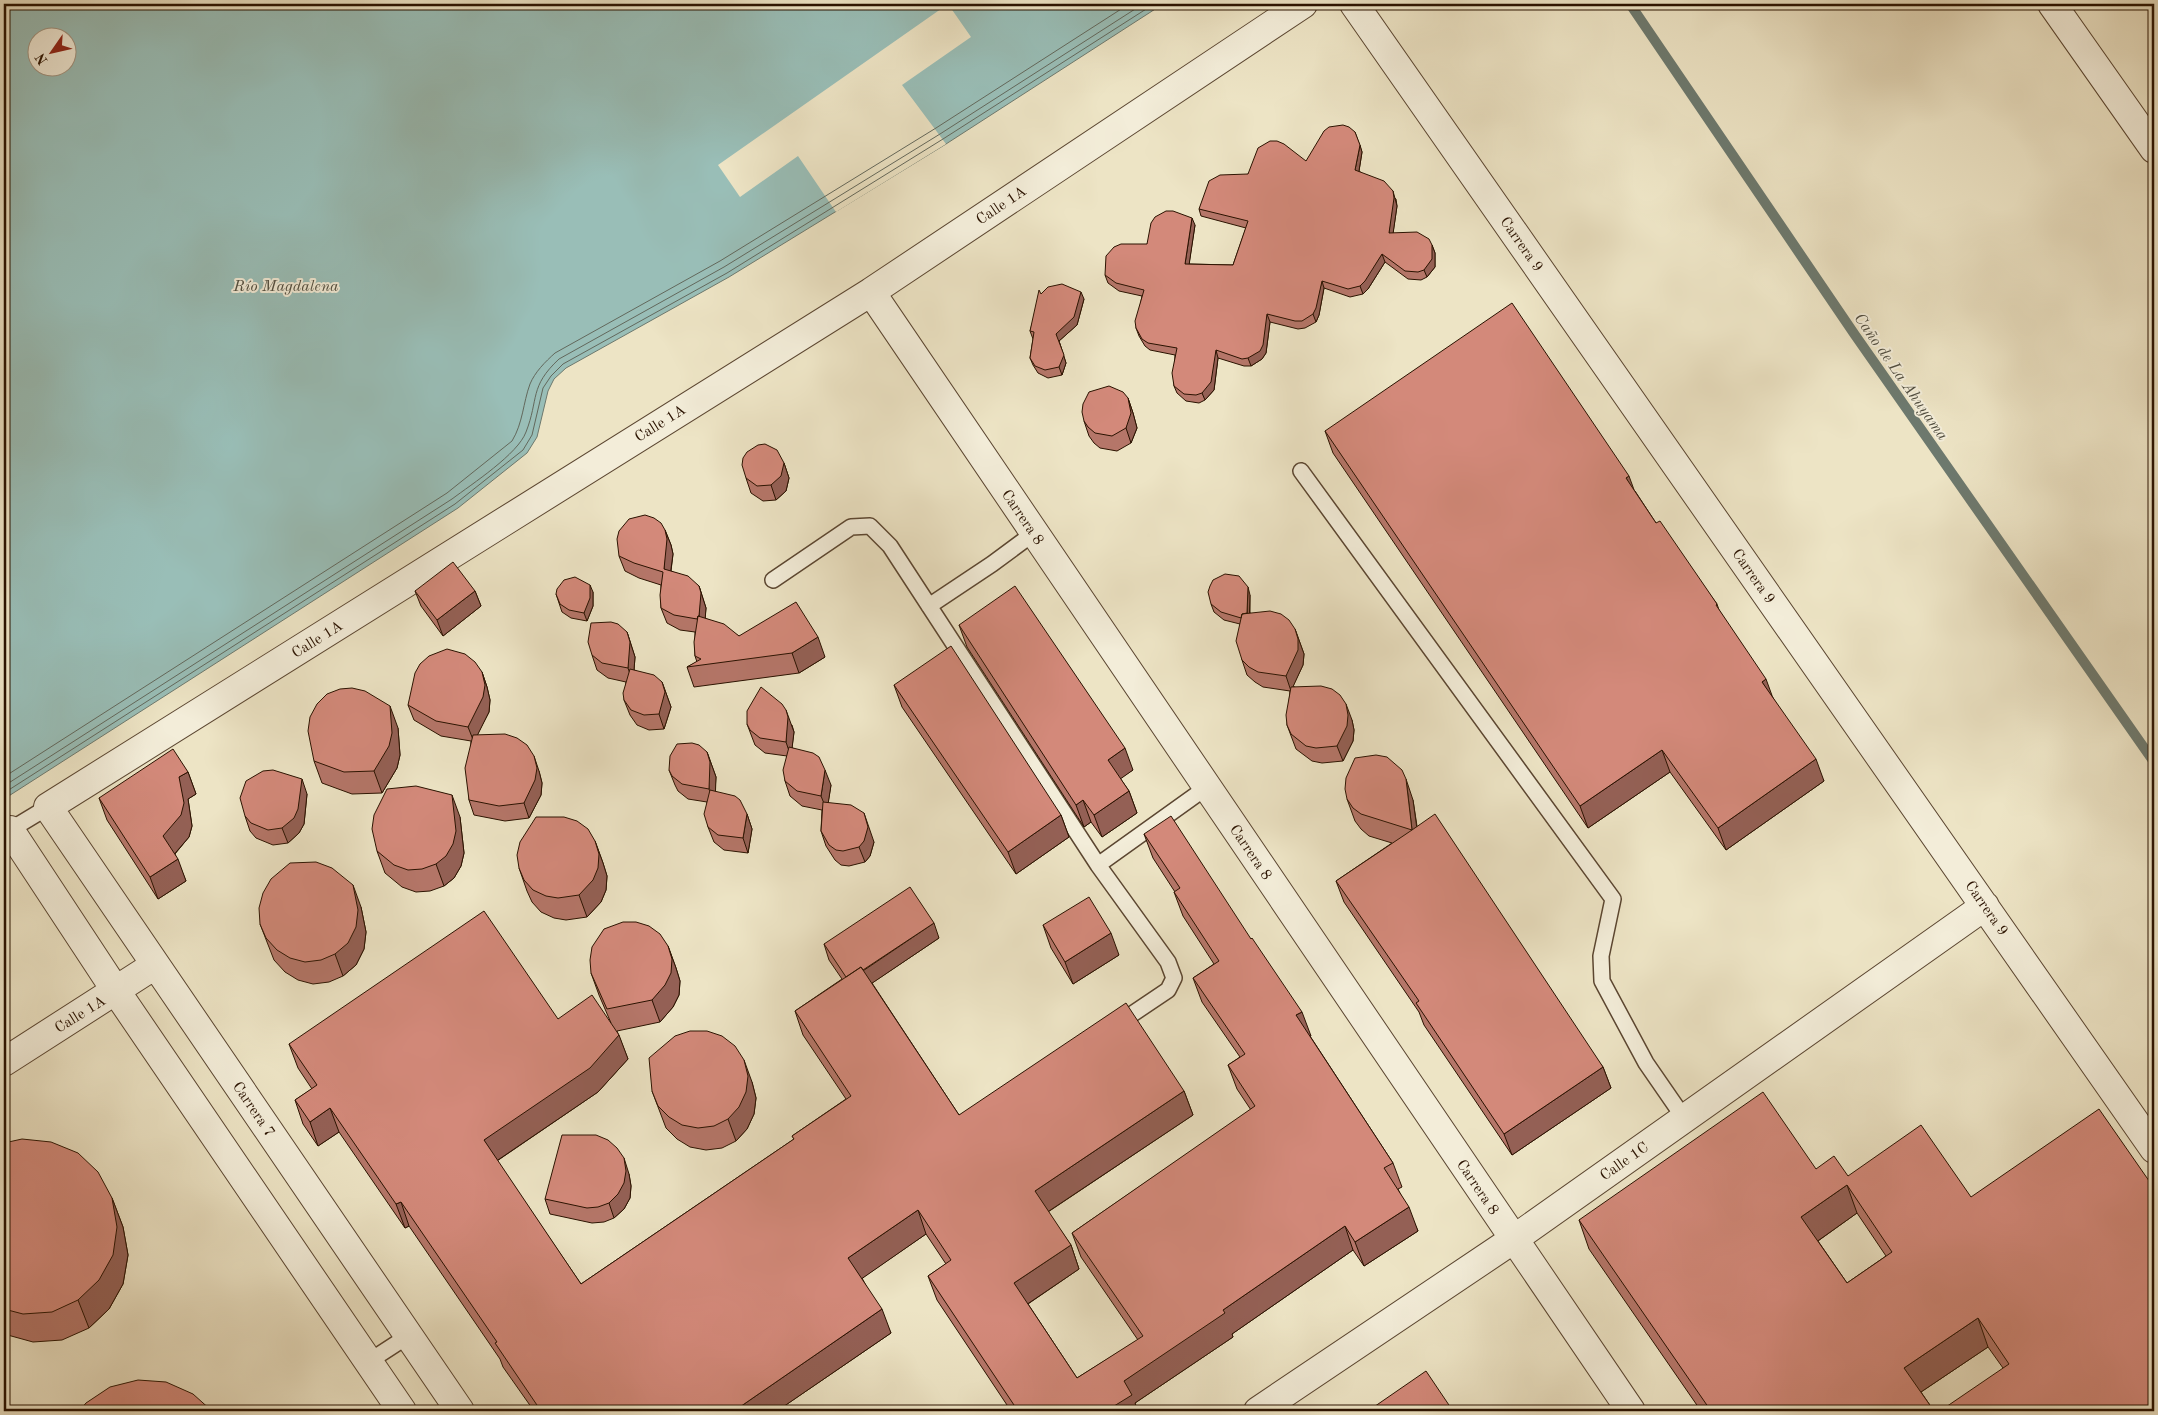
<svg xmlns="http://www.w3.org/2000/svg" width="2158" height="1415" font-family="'Old Standard TT',serif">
  <rect width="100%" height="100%" fill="#ede4c5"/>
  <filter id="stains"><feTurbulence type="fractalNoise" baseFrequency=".004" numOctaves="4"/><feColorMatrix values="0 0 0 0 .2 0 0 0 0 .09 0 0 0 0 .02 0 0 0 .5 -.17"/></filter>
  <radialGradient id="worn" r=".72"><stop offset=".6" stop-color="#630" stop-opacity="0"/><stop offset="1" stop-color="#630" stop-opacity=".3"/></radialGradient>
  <path fill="#99beb7" stroke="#6d796e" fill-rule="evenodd" d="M4 4H1163L946 144 729 277 566 368 554 379 548 391 537 437 527 453 458 508 4 799ZM38 38H68V68H38Z"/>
  <path fill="#ede4c5" d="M948 4 971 37 902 85 946 144 836 212 798 156 740 197 718 165Z"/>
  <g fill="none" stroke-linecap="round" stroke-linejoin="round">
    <path stroke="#62685c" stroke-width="1" d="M4 777 447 493 512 441C523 423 523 403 530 384 535 372 545 362 555 353L720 261 936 128 1129 4
      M4 786 452 499C472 484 518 454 526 432 539 399 529 387 559 359L724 267 940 134 1143 4
      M4 793 455 504 523 450 532 435 543 388 551 376 563 364 727 273 943 139 1154 4"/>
    <path stroke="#6d796e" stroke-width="10" d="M1630 4 1855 335 2154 762"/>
    <g stroke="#5b4631" stroke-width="18">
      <path id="lane" d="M1301 471 1613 899 1601 956 1602 981 1646 1063 1684 1118
        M773 580 851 527 870 526 890 546 1098 865 1168 962 1174 978 1168 990 1116 1025
        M929 606 992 564 1034 533
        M10 830 48 807
        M1098 865 1207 787
        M368 1362 408 1336"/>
    </g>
    <g stroke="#5b4631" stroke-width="30">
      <path id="street" d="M1354 4 2154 1149
        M2052 4 2154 149
        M871 292 1631 1411
        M10 830 116 991 402 1411
        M4 1062 155 965
        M460 1411 48 807 871 292 1303 4
        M1258 1411 1514 1239 1985 906"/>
    </g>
    <use href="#lane" stroke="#f3edd9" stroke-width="15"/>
    <use href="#street" stroke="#f3edd9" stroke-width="28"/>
  </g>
  <path fill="#b57669" stroke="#2a1200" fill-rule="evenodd" d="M1355 132 1362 152 1359 171 1396 199 1397 206 1393 233 1432 245 1435 253V267L1427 277 1421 280 1408 279 1385 262 1368 289 1363 294 1350 297 1324 288 1319 315 1316 322 1305 328 1298 329 1270 322 1266 353 1262 359 1251 366H1244L1218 358 1214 390 1205 400 1199 403 1186 401 1177 393 1174 386 1175 355 1150 350 1145 346 1139 336 1136 328 1142 296 1119 291 1108 283 1105 275 1147 244 1195 225 1189 264 1233 265 1246 228 1201 216 1199 209 1248 174 1306 161Z
    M1041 294 1084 299 1077 325 1059 341 1066 363 1062 375 1048 378 1038 373 1033 365 1030 358 1033 339 1030 331Z
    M1128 398 1133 413 1137 428 1131 443 1117 451 1100 448 1094 443 1089 436 1084 421Z
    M1325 431 1635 491 1656 523 1717 604 1719 610 1824 781 1726 850 1670 772 1588 828 1333 453Z
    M784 463 789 478 786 491 776 500 763 501 751 493 746 478Z
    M665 530 671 545 673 554 671 571 699 586 706 608 705 618 739 636 825 657 799 673 694 687 687 667 697 662 695 656V632L680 630 667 623 661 608V585L639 578 625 571 619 556Z
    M415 591H475L481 606 443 636 421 606Z
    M593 592V606L587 621 571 618 562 612 556 594Z
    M1250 595V613L1295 629 1304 654 1303 665 1293 686 1352 720 1354 730 1353 741 1343 761 1322 763 1312 761 1296 749 1287 725 1290 691 1263 687 1255 682 1247 675 1242 660 1240 624 1224 620 1214 612 1211 604Z
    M959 625 1133 770 1120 778 1129 791 1137 813 1102 837 1091 822 1084 827 967 647Z
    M627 632 635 657 634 670 662 682 671 707 664 729 649 730 637 725 630 715 624 700 626 682 608 678 597 670 592 655Z
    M482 672 487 687 490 700 489 712 477 735 539 771 542 783 541 795 529 818 505 821 474 815 469 800 471 741 441 736 414 720 408 705Z
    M894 685 1061 815 1069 837 1016 874 902 707Z
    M747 724 792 725 794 732 792 747 831 785 828 803 874 842 870 856 865 862 849 866 841 865 835 860 826 846 821 831 822 810 802 806 790 796 785 781 787 756 765 753 755 745Z
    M398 728 400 755 397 768 382 793 352 794 322 783 314 761Z
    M707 752 716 777 715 791 747 814 752 829 748 853 724 850 714 842 708 827 707 802 688 799 678 791 675 785 669 770Z
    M188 772 196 794 188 799 192 826 189 837 175 854 186 881 158 899 107 820 99 798Z
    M307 794 304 824 299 833 288 843 273 845 256 838 250 831 245 816Z
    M1347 799 1413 800 1417 826 1603 1067 1611 1088 1512 1155 1424 1025 1419 1012 1344 902 1336 881 1392 843 1369 836 1361 829 1355 821Z
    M460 817 464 853 461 866 454 878 444 886 430 891 416 892 402 887 385 873 377 851Z
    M1144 834 1311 1036H1310L1393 1163 1402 1187 1398 1189 1418 1231 1364 1266 1353 1250 1232 1334 1233 1337 1135 1403 1138 1411H1011L937 1300 928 1276 946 1264 926 1234 862 1278 891 1333 777 1411H534L503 1367 500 1359 409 1226 405 1228 339 1132 318 1146 303 1124 295 1100 312 1089 298 1068 289 1044 558 1019 611 1023 599 995 591 973 668 946 676 968 680 981 679 995 673 1007 660 1022 617 1031 628 1059 598 1092 497 1161 581 1284 794 1139 792 1136 846 1099 803 1035 795 1011 842 979 829 960 824 944 939 938 872 983 959 1115 1184 1091 1193 1115 1048 1212 1071 1245 1079 1269 1028 1304 1077 1378 1138 1340 1081 1257 1072 1233 1251 1110 1237 1089 1228 1065 1240 1057 1202 1002 1193 978 1214 964 1183 916 1174 892H1175L1153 858Z
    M595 841 603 863 607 876 606 890 601 902 587 917 566 920 554 918 541 912 532 902 527 891 519 868Z
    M361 907 366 932 364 949 356 965 343 976 329 982 313 984 298 980 285 972 274 960 260 924Z
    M1043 925 1119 955 1073 984 1051 948Z
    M752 1082 756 1098 754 1114 747 1129 736 1141 722 1148 706 1150 690 1147 677 1139 666 1128 652 1091Z
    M4 1143 112 1198 123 1227 128 1255 123 1284 109 1309 89 1328 62 1340 33 1342 4 1334Z
    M1816 1169 1848 1176 1971 1197 2154 1411 2003 1368 1988 1347 1921 1392 1934 1411H1701L1589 1249 1579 1220ZM1857 1213 1886 1256 1847 1283 1818 1241Z
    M629 1174 631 1186 630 1198 624 1209 614 1218 604 1222 592 1223 550 1214 545 1199Z"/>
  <path fill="#946055" stroke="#2a1200" d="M1360 145 1362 152 1358 177 1355 170Z
    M1393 191 1397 206 1392 241 1389 233Z
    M1192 218 1195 225 1188 272 1185 264Z
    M1432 245 1435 253V267L1427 277 1424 270Z
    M1382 254 1385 262 1368 289 1363 294 1360 286Z
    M1322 281 1324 288 1319 315 1316 322 1313 314Z
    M1081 292 1084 299 1077 325 1059 341 1066 363 1062 375 1059 367 1056 334Z
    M1267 314 1270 322 1266 353 1262 359 1251 366 1248 358Z
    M1216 350 1218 358 1214 390 1205 400 1202 393Z
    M1128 398 1133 413 1137 428 1131 443 1126 428Z
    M784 463 789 478 786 491 776 500 771 485Z
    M1629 476 1637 498 1626 478Z
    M665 530 671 545 673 554 669 584 664 569Z
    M590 585 593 592V606L587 621 584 613Z
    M699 586 706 608 704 634 699 619Z
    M1248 587 1250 595 1249 627 1247 619Z
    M475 591 481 606 443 636 437 620Z
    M1295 629 1304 654 1303 665 1291 691 1286 676Z
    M627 632 635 657 633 683 628 668Z
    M818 637 825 657 799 673 792 653Z
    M482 672 487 687 490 700 489 712 474 742 468 727Z
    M1766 679 1774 701 1762 682Z
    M662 682 671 707 664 729 659 714Z
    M1346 704 1352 720 1354 730 1353 741 1343 761 1337 746Z
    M390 706 398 728 400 755 397 768 382 793 374 771Z
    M786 710 794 732 791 757 786 742Z
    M1125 748 1133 770 1116 782 1108 760Z
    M1662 750 1670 772 1588 828 1580 806Z
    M707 752 716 777 715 804 709 789Z
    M534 756 539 771 542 783 541 795 529 818 524 803Z
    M1816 759 1824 781 1726 850 1718 828Z
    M825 770 831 785 827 811 821 796Z
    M188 772 196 794 188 799 192 826 189 837 171 858 163 836 179 777Z
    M302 779 307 794 304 824 299 833 288 843 282 828Z
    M1406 779 1413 800 1420 851 1412 830Z
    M1129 791 1137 813 1102 837 1094 815Z
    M452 795 460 817 464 853 461 866 454 878 444 886 436 864Z
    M1083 800 1091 822 1084 827 1076 805Z
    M864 813 874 842 870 856 865 862 859 847Z
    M747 814 752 829 748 853 743 838Z
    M1061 815 1069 837 1016 874 1008 852Z
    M595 841 603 863 607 876 606 890 601 902 587 917 579 895Z
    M178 859 186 881 158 899 150 877Z
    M353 885 361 907 366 932 364 949 356 965 343 976 335 954Z
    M934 923 939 938 853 996 848 981Z
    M1111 933 1119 955 1073 984 1065 962Z
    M668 946 676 968 680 981 679 995 673 1007 660 1022 652 1000Z
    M1302 1012 1311 1036 1305 1039 1296 1015Z
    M619 1035 628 1059 598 1092 492 1164 484 1140Z
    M744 1060 752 1082 756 1098 754 1114 747 1129 736 1141 728 1119Z
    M1603 1067 1611 1088 1512 1155 1504 1134Z
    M1184 1091 1193 1115 1043 1215 1035 1191Z
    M330 1108 339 1132 318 1146 310 1122Z
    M624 1158 629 1174 631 1186 630 1198 624 1209 614 1218 609 1203Z
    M1847 1185 1857 1213 1812 1245 1801 1217Z
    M112 1198 123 1227 128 1255 123 1284 109 1309 89 1328 78 1300Z
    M401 1202 409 1226 405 1228 396 1204Z
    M1409 1207 1418 1231 1364 1266 1355 1242Z
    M918 1210 926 1234 857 1282 848 1258Z
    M1345 1226 1353 1250 1232 1334 1233 1337 1135 1403 1138 1411H1106L1124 1381 1223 1310Z
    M1071 1245 1079 1269 1023 1307 1014 1283Z
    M882 1309 891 1333 777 1411H734Z
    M1978 1318 1988 1347 1915 1396 1904 1368Z"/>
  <path fill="#d3897a" stroke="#2a1200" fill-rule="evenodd" d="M1343 125 1349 127 1355 132 1360 145 1355 170 1384 181 1393 191 1394 198 1389 233 1417 232 1429 239 1432 245V259L1424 270 1418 272 1405 271 1382 254 1365 281 1360 286 1348 289 1322 281 1316 308 1313 314 1302 321H1295L1267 314 1263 345 1260 351 1248 358 1242 359 1216 350 1211 382 1202 393 1196 395 1184 394 1174 386 1172 373 1177 348 1148 343 1142 339 1136 328 1135 321 1144 290 1116 283 1105 275 1106 256 1114 247 1121 244H1147L1151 223 1155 217 1166 211H1173L1192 218 1185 264 1233 265 1248 221 1199 209 1209 181 1220 175 1248 174 1258 148 1270 141H1277L1284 144 1306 161 1324 131 1329 127Z
    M1062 284 1081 292 1074 317 1056 334 1064 355 1059 367 1045 370 1035 366 1030 358 1034 332 1030 331 1039 290 1041 294 1048 287Z
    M1512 303 1629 476 1626 478 1656 523 1660 521 1717 604 1716 605 1766 679 1762 682 1816 759 1718 828 1662 750 1580 806 1325 431Z
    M1109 386 1123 392 1128 398 1131 413 1126 428 1112 436 1095 433 1088 427 1084 421 1082 412 1083 404 1089 392Z
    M765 444 777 450 784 463 781 476 771 485 757 486 746 478 742 465 743 458 747 452 758 445Z
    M645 515 654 518 661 523 665 530 667 539 664 569 688 576 699 586 701 593 699 616H698L697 619 674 615 661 608 660 595 663 572 634 563 619 556 617 539 619 531 629 519Z
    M453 562 475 591 437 620 415 591Z
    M1225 574 1239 576 1248 587 1247 613 1242 614 1241 618 1221 612 1211 604 1208 592 1210 586 1213 580Z
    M575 577 590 585V598L584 613 569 610 560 604 556 594 557 589 564 580Z
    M1015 586 1125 748 1108 760 1129 791 1094 815 1083 800 1076 805 959 625Z
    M796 602 818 637 792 653 687 667 701 659 695 656 694 642 698 616 724 624 739 636Z
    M1270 611 1281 614 1289 620 1295 629 1298 639V650L1286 676 1258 672 1249 667 1242 660 1236 641 1242 614Z
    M611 622 618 624 627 632 630 642 628 668 602 663 592 655 588 642 591 623Z
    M951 646 1061 815 1008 852 894 685Z
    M447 649 465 654 475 662 482 672 485 685 483 697 468 727 436 721 408 705 415 673 420 664 429 656Z
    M630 669 654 675 662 682 665 692 659 714 644 715 631 710 624 700 623 693Z
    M1321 686 1332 689 1340 695 1346 704 1348 715 1347 726 1337 746 1316 748 1306 746 1291 734 1287 725 1286 715 1291 687Z
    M761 687 782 704 786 710 788 717 786 742 760 738 750 730 747 724V711Z
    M352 688 365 691 390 706 392 733 389 746 374 771 344 772 314 761 308 731 310 717 317 704 327 694 340 689Z
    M505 734 517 738 527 745 534 756 537 768 535 780 524 803 499 806 469 800 465 768 473 735Z
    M692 743 699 745 707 752 710 762 709 789 682 784 672 776 669 770 670 756 677 744Z
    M789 747 813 753 819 757 825 770 821 796 797 791 785 781 783 770Z
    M173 749 188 772 179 777 184 803 181 815 163 836 178 859 150 877 99 798Z
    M1376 755 1387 757 1402 770 1406 779 1412 830 1435 814 1603 1067 1504 1134 1416 1003 1419 1001 1336 881 1412 830 1361 814 1353 808 1347 799 1345 789 1346 778 1355 758Z
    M273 770 302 779 298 809 294 818 282 828 268 830 251 823 245 816 240 798 246 781 263 771Z
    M416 786 452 795 456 831 453 844 446 856 436 864 422 869 408 870 394 865 377 851 372 829 374 815 387 789Z
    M710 790 735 796 740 800 747 814 743 838 718 835 708 827 704 814Z
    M823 802 851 805 864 813 868 827 864 841 859 847 843 851 836 850 829 845 821 831Z
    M1171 816 1251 939 1252 938 1302 1012 1296 1015 1393 1163 1384 1168 1409 1207 1355 1242 1345 1226 1223 1310 1225 1313 1124 1381 1132 1395 1106 1411H1018L928 1276 951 1260 918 1210 848 1258 882 1309 734 1411H541L495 1343 497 1342 401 1202 396 1204 330 1108 310 1122 295 1100 317 1085 289 1044 484 911 558 1019 592 995 619 1035 590 1068 484 1140 581 1284 794 1139 792 1136 851 1096 795 1011 861 967 959 1115 1126 1003 1184 1091 1035 1191 1071 1245 1014 1283 1077 1378 1143 1336 1072 1233 1255 1106 1228 1065 1245 1054 1193 978 1219 961 1174 892 1180 888 1144 834Z
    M536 817H564L577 821 588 829 595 841 599 854 598 868 593 880 579 895 558 898 546 896 533 890 524 880 519 868 517 855 520 842Z
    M316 862 332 868 353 885 358 910 356 927 348 943 335 954 321 960 305 962 290 958 277 950 266 938 260 924 259 908 263 893 271 879 290 863Z
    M910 887 934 923 863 970 861 967 846 977 824 944Z
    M1089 897 1111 933 1065 962 1043 925Z
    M623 922H636L649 926 660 934 668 946 672 959 671 973 665 985 652 1000 607 1009 591 973 590 960 592 947 604 929Z
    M690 1031H707L722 1036 735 1046 744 1060 748 1076 746 1092 739 1107 728 1119 714 1126 698 1128 682 1125 669 1117 658 1106 652 1091 649 1058 675 1036Z
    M1763 1092 1816 1169 1834 1156 1848 1176 1921 1125 1971 1197 2099 1109 2154 1188V1411H1940L2009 1364 1978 1318 1904 1368 1934 1411H1711L1579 1220ZM1847 1185 1892 1252 1847 1283 1801 1217Z
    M562 1135H596L608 1140 617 1148 624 1158 626 1171 624 1183 618 1194 609 1203 598 1207 587 1208 545 1199Z
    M22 1139 51 1142 78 1153 98 1172 112 1198 117 1227 113 1255 99 1280 78 1300 52 1312 23 1314 4 1309V1143Z
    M1426 1371 1453 1411H1368Z
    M138 1380 166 1382 193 1394 212 1411H79L86 1403 110 1387Z"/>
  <g text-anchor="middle" stroke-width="4" stroke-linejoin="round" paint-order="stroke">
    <g font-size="15" fill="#2a1200" stroke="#f3edd9">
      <text transform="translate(1001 205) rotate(-34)" y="5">Calle 1A</text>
      <text transform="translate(1522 244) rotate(55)" y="5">Carrera 9</text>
      <text transform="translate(660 423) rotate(-32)" y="5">Calle 1A</text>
      <text transform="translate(1023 517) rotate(56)" y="5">Carrera 8</text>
      <text transform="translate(1754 576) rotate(55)" y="5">Carrera 9</text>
      <text transform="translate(317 639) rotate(-32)" y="5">Calle 1A</text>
      <text transform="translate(1251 852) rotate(56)" y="5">Carrera 8</text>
      <text transform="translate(1987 908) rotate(55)" y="5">Carrera 9</text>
      <text transform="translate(80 1014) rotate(-32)" y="5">Calle 1A</text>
      <text transform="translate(254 1109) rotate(56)" y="5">Carrera 7</text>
      <text transform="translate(1624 1161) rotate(-35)" y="5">Calle 1C</text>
      <text transform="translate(1478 1187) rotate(56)" y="5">Carrera 8</text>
    </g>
    <g font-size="16" font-style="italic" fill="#514e40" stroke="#f3edd9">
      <text x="286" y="291">Río Magdalena</text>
      <text transform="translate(1902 376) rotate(55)" y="6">Caño de La Ahuyama</text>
    </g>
  </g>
  <rect width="2158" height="1415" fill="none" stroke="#ede4c5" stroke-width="20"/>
  <rect x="5" y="5" width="2148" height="1405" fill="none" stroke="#2a1200" stroke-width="2.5"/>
  <rect x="10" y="10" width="2138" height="1395" fill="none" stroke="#2a1200"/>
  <g transform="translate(52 52) rotate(236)"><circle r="24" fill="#f3edd9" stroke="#a39582"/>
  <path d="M0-4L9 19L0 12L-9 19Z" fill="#8f2418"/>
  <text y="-8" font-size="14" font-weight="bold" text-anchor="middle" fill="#2a1200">N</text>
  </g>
  <rect width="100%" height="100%" filter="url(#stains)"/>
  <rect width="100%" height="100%" fill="url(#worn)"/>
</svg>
